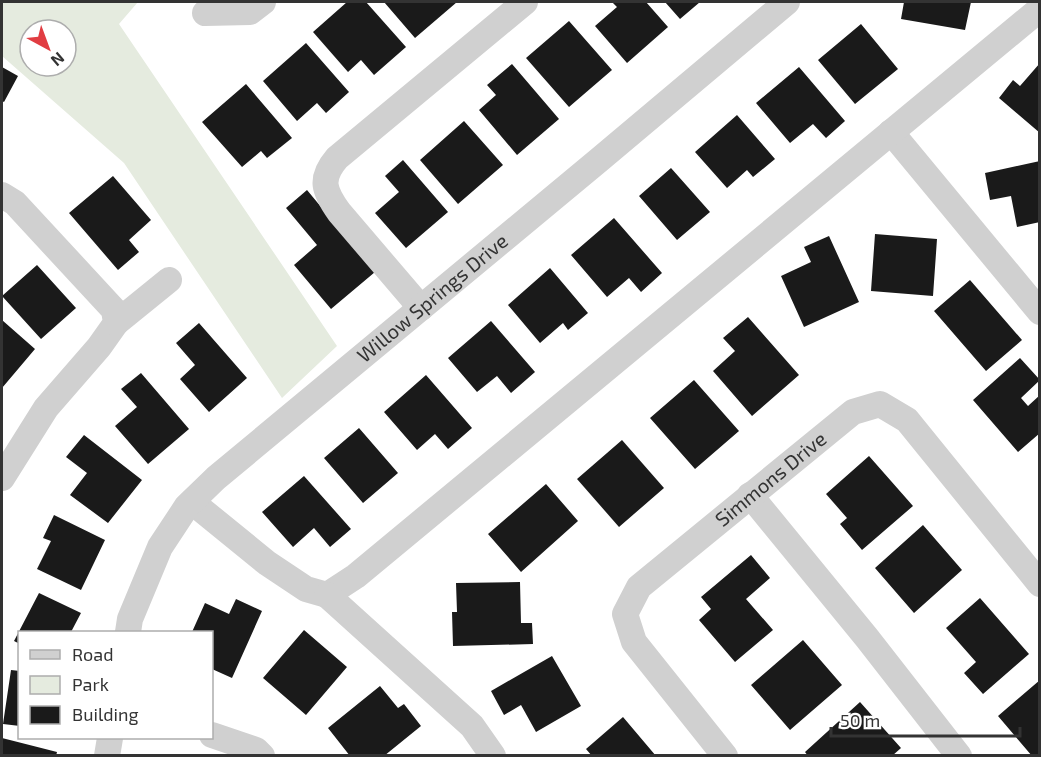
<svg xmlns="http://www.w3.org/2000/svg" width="1041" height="757" font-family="'Exo 2',sans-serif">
  <rect width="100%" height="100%" fill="#fff"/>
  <path fill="#e5ebdf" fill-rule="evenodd" d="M2 2H138L119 24 337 346 282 398 124 163 2 56ZM30 30H66V66H30Z"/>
  <path fill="#1a1a1a" d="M347 2H366L406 47 374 75 361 60 348 72 313 32Z
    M384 2H457L415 38Z
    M612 2H646L668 27 627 63 595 26 617 7Z
    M665 2H700L680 19Z
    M904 2H971L965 30 901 19Z
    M569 21 612 70 569 107 526 58Z
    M861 24 898 69 855 104 818 60Z
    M306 43 349 92 326 113 317 103 297 121 263 81Z
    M1040 63V133L999 98 1013 80 1020 86Z
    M512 64 559 119 517 155 479 110 496 95 487 85Z
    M2 67 18 76 4 102 2 101Z
    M799 67 845 121 826 138 813 124 790 143 756 103Z
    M246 84 292 138 267 158 261 151 242 167 202 122Z
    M737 115 775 159 753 177 747 170 727 188 695 152Z
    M464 121 503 165 458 204 420 160Z
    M403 160 448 212 406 248 375 213 399 192 385 176Z
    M1040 161V222L1017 227 1011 196 990 200 985 173Z
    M671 168 710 212 677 240 639 196Z
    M113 176 151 220 129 240 139 252 118 270 69 213Z
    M307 190 375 272 331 309 294 265 317 245 286 208Z
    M614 218 662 273 641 292 629 278 607 297 571 255Z
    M875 234 937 239 933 296 871 291Z
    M829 236 859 302 804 327 781 276 811 262 804 247Z
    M37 265 76 308 41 339 2 296Z
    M550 268 588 313 568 330 563 323 540 343 508 305Z
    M970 280 1022 340 986 371 934 311Z
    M748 317 799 375 752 416 713 371 735 351 723 338Z
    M2 320 35 349 2 388Z
    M491 321 535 372 511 393 497 376 477 392 448 358Z
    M199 323 247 378 209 412 180 379 195 365 176 343Z
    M1020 358 1040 380 1021 398 1028 406 1040 395V433L1018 452 973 400Z
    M141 373 189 429 148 464 115 426 137 407 121 389Z
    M426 375 472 428 448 449 435 434 417 450 384 412Z
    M694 380 739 431 695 469 650 418Z
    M359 428 398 473 363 503 324 458Z
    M84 435 142 480 108 523 70 495 87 473 66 457Z
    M622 440 664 488 619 527 577 479Z
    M869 456 913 506 862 550 840 524 847 518 826 494Z
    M304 476 351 529 330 547 314 528 293 547 262 512Z
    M546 484 578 521 521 572 488 534Z
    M54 515 105 540 81 590 37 569 51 541 43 538Z
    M923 525 962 570 914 613 875 568Z
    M751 555 770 578 746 599 773 630 735 662 699 620 711 609 701 597Z
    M520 582 521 623H532L533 644 453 646 452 612H457L456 583Z
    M39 593 81 613 71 632H20V644L14 641Z
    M980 598 1029 654 983 694 964 673 976 662 946 628Z
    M236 599 262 611 232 678 212 669V632H192L205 603 229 614Z
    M304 630 347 667 306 715 263 678Z
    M803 640 842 685 790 730 751 685Z
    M552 656 581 706 536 732 521 705 504 715 491 691Z
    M11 670 20 671V726L3 724Z
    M1040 680V756H1032L998 716Z
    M380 686 398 708 404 704 421 726 384 756H350L328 728Z
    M860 702 901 748 892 756H808L805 752Z
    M623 717 656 756H592L586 749Z
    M2 738 57 752 56 756H2Z"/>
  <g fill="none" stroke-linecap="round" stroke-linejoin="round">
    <g stroke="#d0d0d0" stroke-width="26">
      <path d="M205 13 250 12 263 2"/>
      <path d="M891 132 1040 312"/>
      <path d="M2 195 15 203 114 310 116 323 99 347 46 408 2 478"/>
      <path d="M421 308 339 212C324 191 319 179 337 158L525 2"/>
      <path d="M116 323 169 280"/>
      <path d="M750 495 867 638 959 756"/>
      <path d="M192 502 267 563 306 589 327 595 356 576 1040 9"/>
      <path d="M327 595 472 726 493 756"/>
      <path id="s1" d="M128 632 130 619 160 547 187 506 216 478 599 160 787 2"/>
      <path d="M212 735 256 750 262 756"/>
      <path d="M107 756 110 738"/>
      <path id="s2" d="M725 756 634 642 625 614 639 587 853 412 880 404 907 420 1040 584"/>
    </g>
  </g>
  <g text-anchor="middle" stroke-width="6" stroke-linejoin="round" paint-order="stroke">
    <g font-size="20" fill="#333" stroke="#fff">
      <text dy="7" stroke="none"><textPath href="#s1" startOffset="462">Willow Springs Drive</textPath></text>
      <text dy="7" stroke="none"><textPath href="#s2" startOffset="376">Simmons Drive</textPath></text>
    </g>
  </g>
  <rect width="1041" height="757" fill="none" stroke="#333333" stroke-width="6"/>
  <rect x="18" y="631" width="195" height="108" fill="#ffffff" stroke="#adadad" stroke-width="1.5"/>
  <rect x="30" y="650" width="30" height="9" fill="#d0d0d0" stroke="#adadad" stroke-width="1.5"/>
  <text x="72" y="661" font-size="18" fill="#333333">Road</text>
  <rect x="30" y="676" width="30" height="18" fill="#e5ebdf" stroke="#adadad" stroke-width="1.5"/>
  <text x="72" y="691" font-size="18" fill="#333333">Park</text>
  <rect x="30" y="706" width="30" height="18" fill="#1a1a1a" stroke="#adadad" stroke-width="1.5"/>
  <text x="72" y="721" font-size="18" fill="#333333">Building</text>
  <g transform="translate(48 48) rotate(139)"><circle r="28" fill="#ffffff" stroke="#adadad" stroke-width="1.5"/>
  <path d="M0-4.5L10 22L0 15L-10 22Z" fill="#e13d42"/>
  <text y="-9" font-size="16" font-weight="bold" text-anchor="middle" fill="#333333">N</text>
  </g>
  <path d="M831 727v9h189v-9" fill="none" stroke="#333333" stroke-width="3"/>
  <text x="840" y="727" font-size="18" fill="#333333" stroke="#ffffff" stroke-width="4.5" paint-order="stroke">50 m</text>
</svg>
